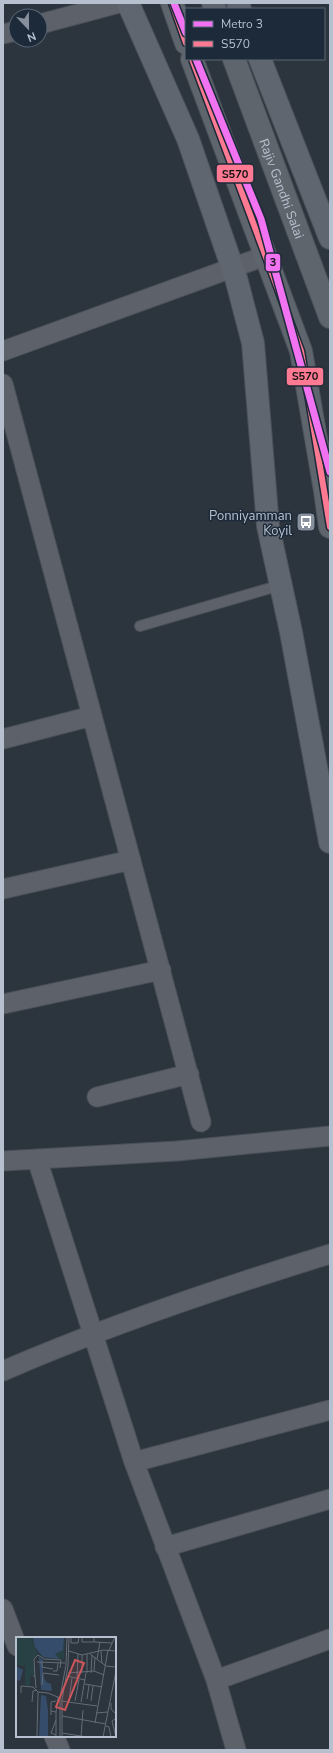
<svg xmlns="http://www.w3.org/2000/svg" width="333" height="1753" font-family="'Nunito Sans',sans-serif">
  <rect width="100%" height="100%" fill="#2c343d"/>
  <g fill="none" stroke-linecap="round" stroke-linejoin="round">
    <g stroke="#4a5057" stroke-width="12">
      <path id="lane" d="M140 626 281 585"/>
    </g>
    <g stroke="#4a5057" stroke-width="21">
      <path id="street" d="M40 24 119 3
        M3 34 16 31
        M3 351 265 256
        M3 384 201 1122
        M3 739 92 716
        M3 889 131 860
        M3 1004 161 970
        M97 1097 189 1074
        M37 1159 134 1462 216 1680 236 1750
        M3 1161 177 1151 330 1136
        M3 1371C109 1325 219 1288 330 1254
        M134 1462 330 1410
        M165 1547 330 1499
        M3 1609 17 1646
        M216 1680 330 1639
        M54 1736 60 1750"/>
    </g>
    <g stroke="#4a5057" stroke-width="24">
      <path id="secondary" d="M128 3 188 139 236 278 253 343 268 526 291 632 330 842
        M238 3 240 9
        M260 59 330 238"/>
    </g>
    <g stroke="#4a5059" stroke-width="24">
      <g id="primary">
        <path d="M172 3 186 43"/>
        <path d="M213 3 215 9"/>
        <path d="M192 59 301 351 325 491 330 527"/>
        <path id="s1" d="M234 59 330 317"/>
      </g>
    </g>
    <use href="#lane" stroke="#5d626a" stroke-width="10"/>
    <use href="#street" stroke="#5d626a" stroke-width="19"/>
    <use href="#secondary" stroke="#60666f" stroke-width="22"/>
    <use href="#primary" stroke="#5f656c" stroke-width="22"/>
    <g stroke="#1d2a39" stroke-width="9">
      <path id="bus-1" d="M172 3 186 43
        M192 59 301 351 330 527"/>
    </g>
    <use href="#bus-1" stroke="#fe7a93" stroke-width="6"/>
    <g stroke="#1d2a39" stroke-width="10">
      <path id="metro-1" d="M174 3 186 33
        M196 59 261 219 330 472"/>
    </g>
    <use href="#metro-1" stroke="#f273f2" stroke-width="7"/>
  </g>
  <defs>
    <g id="bus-square" transform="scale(1)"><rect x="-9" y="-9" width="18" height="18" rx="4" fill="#868f9b" stroke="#1d2a39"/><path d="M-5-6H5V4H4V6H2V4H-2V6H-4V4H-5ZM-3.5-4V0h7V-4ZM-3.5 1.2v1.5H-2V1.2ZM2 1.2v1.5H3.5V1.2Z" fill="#fff"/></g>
  </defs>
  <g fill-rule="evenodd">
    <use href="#bus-square" x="306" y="522"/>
  </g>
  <g text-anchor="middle" stroke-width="3" stroke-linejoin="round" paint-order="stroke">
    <g font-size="13" fill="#b6c0ce" stroke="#1d2a39">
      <text dy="5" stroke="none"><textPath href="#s1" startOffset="138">Rajiv Gandhi Salai</textPath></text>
    </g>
    <g font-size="13" fill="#b6c0ce" stroke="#1d2a39" text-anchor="end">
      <text x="292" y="520">Ponniyamman<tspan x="292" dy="15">Koyil</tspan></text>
    </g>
  </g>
  <g transform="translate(16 1637)">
    <rect width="100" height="100" fill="#2c343d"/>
    <path d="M0 0H15L17 8 16 0H49L48 22 26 20 18 10 22 17 17 22 19 38H15L14 49 9 48V29L0 28Z" fill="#274145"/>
    <path d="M17 0H48L47 13 39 17 43 22 27 20 19 10ZM23 20 27 23V38L30 45 35 47 36 54 25 53ZM0 29 7 33 4 44 0 43ZM25 58 30 59 32 73V100H23Z" fill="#354d6a"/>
    <path fill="none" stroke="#636c77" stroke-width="1" d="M55 0V6H62L63 0M66 0V5H78M78 0V5L96 6M93 13 99 0M53 14 66 18 87 13 100 14M85 14 86 26M71 17V36M74 17 90 29 100 30M81 22 84 5M21 25 49 26M26 25V30L37 32M37 34H41L42 26M78 34 79 20M52 36 78 34 88 38M66 36V18M75 36 76 18M17 39H19L20 51M19 39 18 22 22 18 28 22 45 23 44 31M51 39 69 43M61 42 62 17M69 47 86 50M26 48 27 36 43 38M5 56V49L17 50 22 55 32 56 44 61M71 62 73 48M45 64 81 69M53 64 56 41M59 64 63 43M75 64 77 49M16 65 17 54 21 53M65 65 70 36M95 66V72L100 77M35 74V65L40 64M40 75 42 60M80 76 92 75M35 78V74L40 75V100M46 79 90 87M40 83 35 96 40 98M79 86 92 13M90 89 93 90 95 100M46 96 71 100M21 99 22 55M44 100V60L50 28 51 0M46 100V63L52 29 53 0M65 100 67 73M87 100 100 34M100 100 96 84 100 81"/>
    <path fill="#cc565a" fill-opacity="0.15" stroke="#cc565a" stroke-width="2" d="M59 23 68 26 49 73 40 70Z"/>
    <rect width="100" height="100" fill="none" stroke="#b6c0ce" stroke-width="2"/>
  </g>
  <g stroke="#1d2a39" stroke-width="1.5">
    <rect x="216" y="164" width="38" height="19" rx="4" fill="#fe7a93"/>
    <rect x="265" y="253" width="16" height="19" rx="4" fill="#f273f2"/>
    <rect x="286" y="367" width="38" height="19" rx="4" fill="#fe7a93"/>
  </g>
  <g font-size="11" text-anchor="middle" font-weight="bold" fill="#111">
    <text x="235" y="178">S570</text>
    <text x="273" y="266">3</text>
    <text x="305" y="380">S570</text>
  </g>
  <rect width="333" height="1753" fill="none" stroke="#b6c0ce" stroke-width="8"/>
  <rect x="185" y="8" width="140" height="52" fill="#1d2a39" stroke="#5a6675"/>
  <rect x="193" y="21" width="20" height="6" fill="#f273f2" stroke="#5a6675"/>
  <text x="221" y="28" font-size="12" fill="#b6c0ce">Metro 3</text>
  <rect x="193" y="41" width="20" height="6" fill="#fe7a93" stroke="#5a6675"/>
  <text x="221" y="48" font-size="12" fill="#b6c0ce">S570</text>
  <g transform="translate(28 28) rotate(158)"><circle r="19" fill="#1d2a39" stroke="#5a6675"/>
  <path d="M0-3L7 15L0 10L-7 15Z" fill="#868f9b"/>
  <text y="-6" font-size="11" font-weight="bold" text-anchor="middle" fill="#b6c0ce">N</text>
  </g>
</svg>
